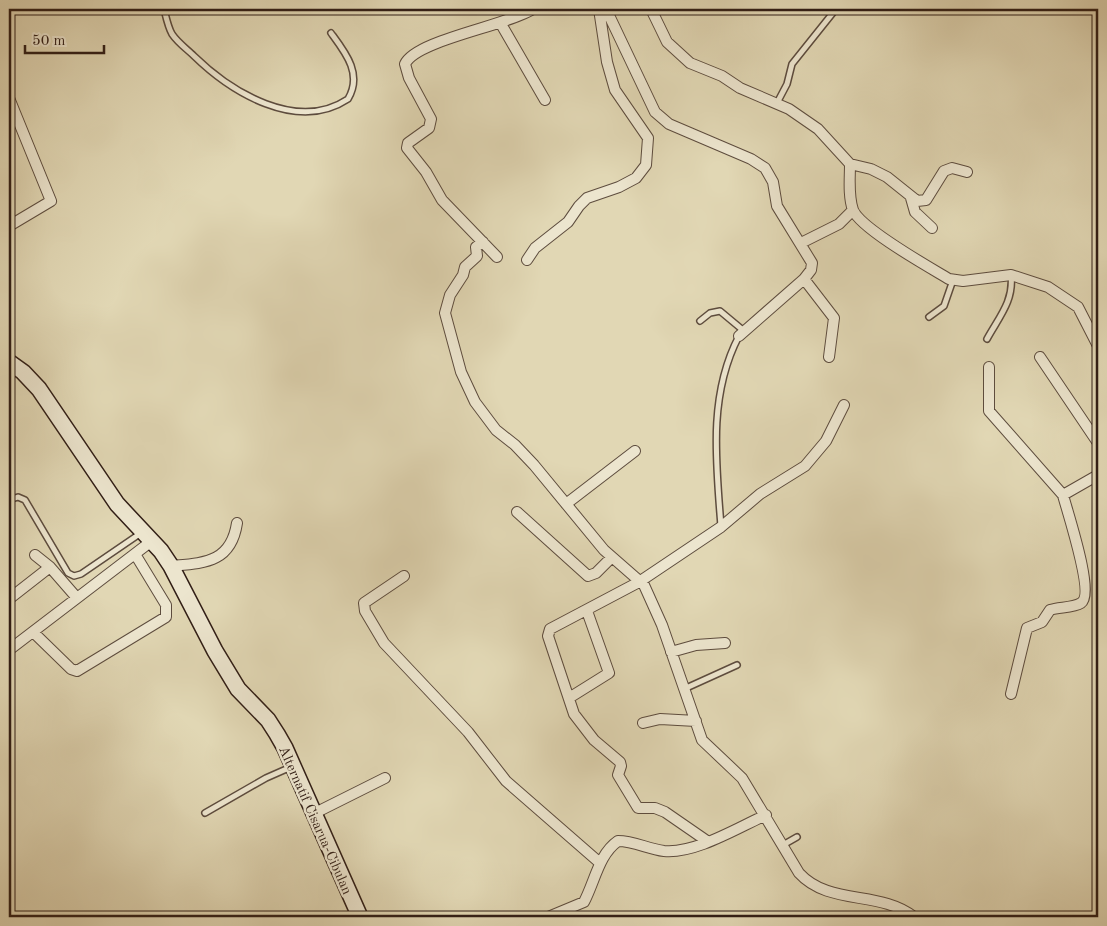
<svg xmlns="http://www.w3.org/2000/svg" width="1107" height="926" font-family="'Old Standard TT',serif">
  <rect width="100%" height="100%" fill="#e1d7b4"/>
  <filter id="stains"><feTurbulence type="fractalNoise" baseFrequency=".004" numOctaves="4"/><feColorMatrix values="0 0 0 0 .2 0 0 0 0 .09 0 0 0 0 .02 0 0 0 .5 -.17"/></filter>
  <radialGradient id="worn" r=".72"><stop offset=".6" stop-color="#630" stop-opacity="0"/><stop offset="1" stop-color="#630" stop-opacity=".3"/></radialGradient>
  <g fill="none" stroke-linecap="round" stroke-linejoin="round">
    <g stroke="#5d4c3e" stroke-width="8">
      <path id="lane" d="M164 9C166 17 168 27 172 34 178 43 187 49 194 56 231 92 297 133 348 99 363 74 345 52 331 33
        M777 103 787 84 792 64 836 9
        M929 317 944 306 953 280
        M700 321 710 313 720 311 744 331
        M987 339C999 317 1014 301 1011 275
        M9 500 18 497 25 500 68 573 74 576 81 574 141 533
        M721 526C716 462 708 395 739 336
        M684 689 737 665
        M205 813 266 778 291 767
        M783 845 797 837"/>
    </g>
    <g stroke="#5d4c3e" stroke-width="12">
      <path id="street" d="M606 9 655 112 669 124 751 159 765 168 773 182 777 206 812 263 811 270 804 279 739 336
        M651 9 667 42 690 63 722 76 740 88 789 109 818 129 850 164 871 169 887 177 917 201 926 200 944 171 952 168 967 172
        M501 24 545 100
        M9 98 51 201 9 226
        M850 164C850 178 848 196 853 210 861 229 929 267 949 279L963 281 1011 275 1048 287 1078 307 1098 346
        M911 198 915 212 932 228
        M483 242 476 247 477 256 465 267 463 275 450 295 445 313 461 372 475 402 496 430 515 445 534 465 604 550 644 585 662 625 702 740 742 778 799 873C829 906 880 890 914 917
        M801 243 839 224 853 210
        M497 257 442 200 426 172 407 148 408 143 429 128 431 119 409 78 405 64C416 40 506 26 533 9
        M527 260 535 248 568 222 579 206 587 198 619 187 636 178 646 165 648 138 615 90 607 62 599 9
        M804 279 834 318 829 357
        M1040 357 1098 443
        M989 367V411L1063 495 1098 475
        M566 504 635 451
        M517 512 588 576 596 573 612 557
        M35 555 50 567 77 598
        M171 566C204 563 231 563 237 523
        M404 576 364 603 365 611 384 643 468 732 506 781 600 863
        M9 599 50 567
        M33 632 71 669 77 671 166 617V605L135 554
        M9 650 153 540
        M671 652 696 645 725 643
        M1011 694 1027 628 1042 622 1050 610C1059 607 1073 608 1081 603 1095 594 1067 511 1063 495
        M569 698 609 673 587 611
        M643 723 660 719 696 721
        M313 814 385 778
        M707 841 665 812 655 808H638L618 775 621 766 620 762 594 740 574 714 548 636 550 629 639 582 721 527 760 494 805 466 826 441 844 405
        M548 917 584 902C595 881 599 854 618 841 634 841 648 849 664 851 695 854 737 828 766 815"/>
    </g>
    <g stroke="#311e16" stroke-width="18">
      <path id="secondary" d="M9 362 23 372 39 389 117 504 161 551 171 566 215 651 238 689 268 720 277 734 285 748 360 917"/>
    </g>
    <use href="#lane" stroke="#ece5ce" stroke-width="5"/>
    <use href="#street" stroke="#ece5ce" stroke-width="10"/>
    <use href="#secondary" stroke="#ece5ce" stroke-width="15"/>
  </g>
  <g text-anchor="middle" stroke-width="5" stroke-linejoin="round" paint-order="stroke">
    <g font-size="14" fill="#311e16" stroke="#ece5ce">
      <text transform="translate(316 820) rotate(66)" y="5">Alternatif Cisarua-Cibulan</text>
    </g>
  </g>
  <rect width="1107" height="926" fill="none" stroke="#e1d7b4" stroke-width="30"/>
  <rect x="10" y="10" width="1087" height="906" fill="none" stroke="#311e16" stroke-width="2.5"/>
  <rect x="15" y="15" width="1077" height="896" fill="none" stroke="#311e16"/>
  <path d="M25 45v8h79v-8" fill="none" stroke="#311e16" stroke-width="2.5"/>
  <text x="32" y="45" font-size="15" fill="#311e16" stroke="#ece5ce" stroke-width="4" paint-order="stroke">50 m</text>
  <rect width="100%" height="100%" filter="url(#stains)"/>
  <rect width="100%" height="100%" fill="url(#worn)"/>
</svg>
